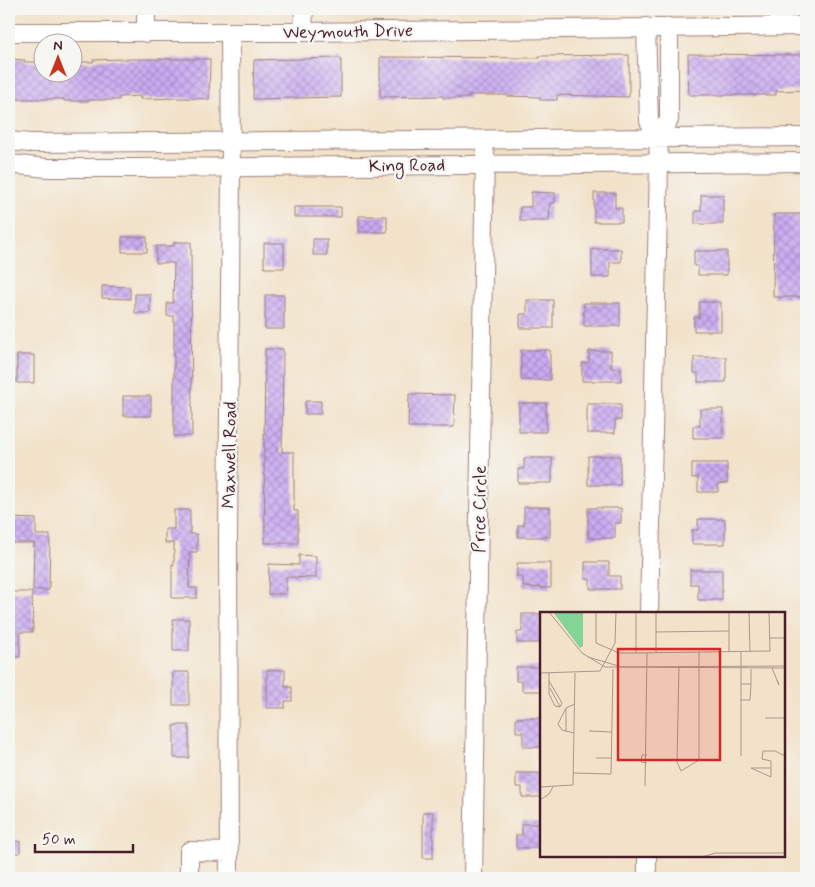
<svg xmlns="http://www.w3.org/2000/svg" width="815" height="887" font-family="Mynerve,sans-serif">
  <defs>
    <pattern id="building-cross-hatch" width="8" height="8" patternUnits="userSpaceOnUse" patternTransform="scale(1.25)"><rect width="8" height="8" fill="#caacf3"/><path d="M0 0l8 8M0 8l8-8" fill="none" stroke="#a68bc5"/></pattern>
  </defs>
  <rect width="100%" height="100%" fill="#f6f6f2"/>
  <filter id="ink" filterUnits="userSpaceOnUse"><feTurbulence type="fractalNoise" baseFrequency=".02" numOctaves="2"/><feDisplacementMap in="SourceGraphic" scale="10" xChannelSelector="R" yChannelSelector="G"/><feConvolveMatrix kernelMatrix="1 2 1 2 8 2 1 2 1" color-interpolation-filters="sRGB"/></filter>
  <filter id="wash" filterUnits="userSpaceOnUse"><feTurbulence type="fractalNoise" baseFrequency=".0096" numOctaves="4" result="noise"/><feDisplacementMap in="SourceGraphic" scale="20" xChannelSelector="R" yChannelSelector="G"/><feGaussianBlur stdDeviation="1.12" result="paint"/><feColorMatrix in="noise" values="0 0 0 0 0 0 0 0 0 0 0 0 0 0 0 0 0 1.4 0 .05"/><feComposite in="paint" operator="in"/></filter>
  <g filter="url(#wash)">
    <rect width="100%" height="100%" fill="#f2e2c9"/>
    <g id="blocks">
      <path fill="url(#building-cross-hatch)" d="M688 54 806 55V90L776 91V95H689Z
        M629 55V97L557 95V100H540V97L507 96V95H469V98H443V96L380 97V57L539 58V56Z
        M341 58V97L253 99 254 60Z
        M9 59 25 60 24 62H42V72H72V62H93V60L124 59H210L209 99 184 98 140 99V96L119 97V100H89V101H64V99H9Z
        M531 192 555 193V203H550L549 221H520V207H531Z
        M594 193H615V208H622V222H594Z
        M701 195H723V224H695V211H701Z
        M294 207H341V217H294Z
        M774 214H806V297H773Z
        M359 216H387V232H359Z
        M122 237H147V252H122Z
        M313 239H327V255H313Z
        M174 242H191L192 436H174V316H167V303H173L174 263H156V246H174Z
        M264 243H284V268H264Z
        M592 249H621V262H610V277H592Z
        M694 251H727V275H698V266H694Z
        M102 286 130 287V299L102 298Z
        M135 294H150V313H135Z
        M265 295H284V329H265Z
        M527 300H553V328H520V314H527Z
        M699 302H721V331H694V317H699Z
        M584 303H620V326H584Z
        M265 349H283L282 452H294V511H298V543H265L264 452Z
        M521 350H550V380H521Z
        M589 351H611V368H621V381H582V363H589Z
        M17 355H34V383H17Z
        M694 357H726V382H698V373H694Z
        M409 394 455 395 454 427H408Z
        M123 396H151V416H123Z
        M305 401H321V414H305Z
        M519 403H546V432H519Z
        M587 404H621V420H615V433H587Z
        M700 409H723V438H693V426H700Z
        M588 456H620V485H588Z
        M524 458H552V483H518V469H524Z
        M692 463H727V483L718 484V492H698V477L692 478Z
        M524 507H550V537H518V525H524Z
        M588 508H621V523H615V538H588Z
        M174 510H190V534H197V552H190L189 588H197V598H172V564L174 565V543H165V529H174Z
        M9 518 36 519V535H50L49 590H33L34 543H9Z
        M698 519H725V544H692V530H698Z
        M299 555 316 556V578L286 577V594H268L269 564 299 565Z
        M585 562H609V576H620V589H590V579H585Z
        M517 563H551V588L523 587V577H517Z
        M690 570H722V600H698V584H690Z
        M9 592H32L33 632H20V657H9Z
        M522 614H541V643H517V632H522Z
        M173 619H189V651H173Z
        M516 667H541V691H522V681H516Z
        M267 670H285V687H292V701H285V708H267Z
        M173 672H189V705H173Z
        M516 718H541V747H523V732H516Z
        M174 725H189V758H174Z
        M516 773H541V797H522V787H516Z
        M423 812H433V858H423Z
        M522 824H541V848H516V835H522Z
        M9 841H20V853H9Z"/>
    </g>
  </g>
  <g filter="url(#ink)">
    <use href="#blocks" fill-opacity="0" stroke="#9e807a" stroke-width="1"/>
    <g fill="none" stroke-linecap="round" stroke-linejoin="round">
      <g stroke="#9e807a" stroke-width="20">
        <path id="minor" d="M146 9V33
          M646 27 649 121 658 138 659 163 649 613
          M9 32H303L806 26
          M303 32 304 9
          M658 138 669 120V27
          M9 141 30 143 806 137
          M9 164 47 168H141L806 162
          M189 878V851L229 852
          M229 878 228 538 231 168 230 32
          M473 878 485 154
          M647 878V856"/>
      </g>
      <use href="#minor" stroke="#fff" stroke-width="18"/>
    </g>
  </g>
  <g text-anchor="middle" stroke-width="4.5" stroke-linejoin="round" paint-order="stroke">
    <g font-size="18" fill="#4a1f2b" stroke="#f6f6f2">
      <text transform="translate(348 31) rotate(-1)" y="6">Weymouth Drive</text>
      <text transform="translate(407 165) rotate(-1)" y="6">King Road</text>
      <text transform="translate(229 455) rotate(-89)" y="6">Maxwell Road</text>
      <text transform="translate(479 509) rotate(-89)" y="6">Price Circle</text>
    </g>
  </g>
  <g transform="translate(540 612)">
    <rect width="245" height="245" fill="#f2e2c9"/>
    <path d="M13 0H43V34L40 36Z" fill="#82d597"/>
    <path fill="none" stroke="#af948a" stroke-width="1" d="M9 0 42 41 65 55 245 56M56 0V31L79 41H96L230 39 229 0M96 0V41M189 0V40M209 0 210 40M116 20 189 19M229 26H245M116 41V0M48 45 82 55 245 54M139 54 137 150 141 159 159 148V40M232 56 239 73 237 68M0 61 60 59 75 31 76 0M9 61V82L15 94 20 95 22 91 9 69M201 72H211V57M10 76 20 95M200 88H210L211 72M225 106H245M49 119 72 120M26 120V97M34 121 22 118 18 112 26 96 35 92M201 144V40M56 146H72M107 151 101 150 102 143H107M231 156V165L211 156H231V149L222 147 223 139H235L245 144M33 161 71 162 73 57M105 174 107 41M0 175 33 173 35 61M0 188 9 182 13 175M162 245 175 241H245"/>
    <path fill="#d62828" fill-opacity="0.15" stroke="#d62828" stroke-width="2.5" d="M78 37H180V148H78Z"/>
    <rect width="245" height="245" fill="none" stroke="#4a1f2b" stroke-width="2.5"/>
  </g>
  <rect width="815" height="887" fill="none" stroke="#f6f6f2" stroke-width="30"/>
  <g transform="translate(58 58)"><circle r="24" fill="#f6f6f2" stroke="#b1a0a2"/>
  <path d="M0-4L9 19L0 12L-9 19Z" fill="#c8321e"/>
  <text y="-8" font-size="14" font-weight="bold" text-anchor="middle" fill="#4a1f2b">N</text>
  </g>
  <path d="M35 844v8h98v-8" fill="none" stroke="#4a1f2b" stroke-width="2.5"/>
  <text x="42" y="844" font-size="15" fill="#4a1f2b" stroke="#f6f6f2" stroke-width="4" paint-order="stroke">50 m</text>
</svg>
